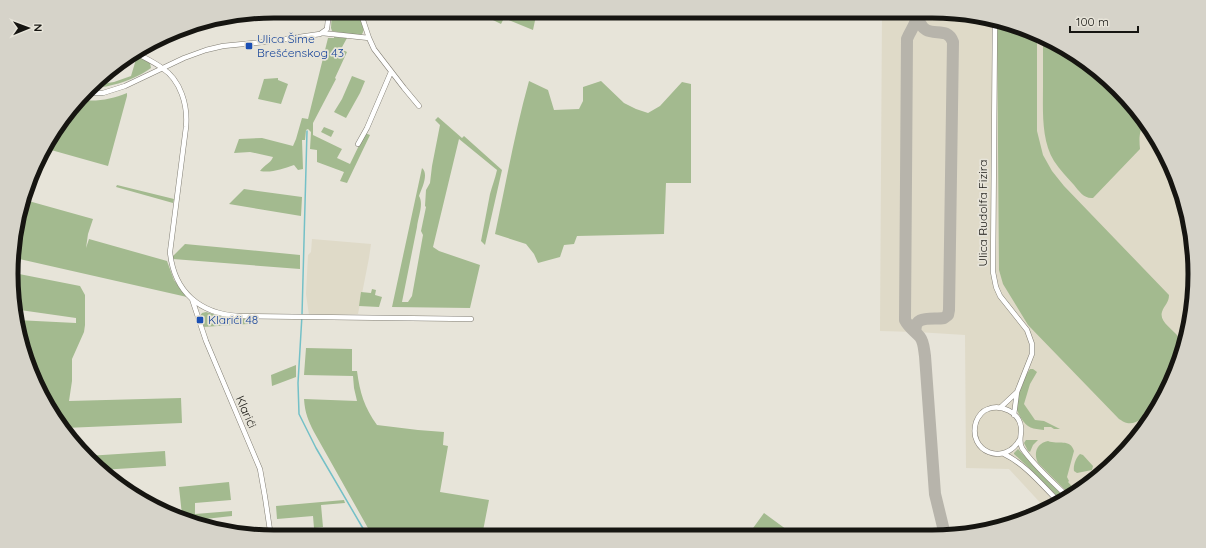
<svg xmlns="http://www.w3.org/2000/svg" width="1206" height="548" font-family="Quicksand,sans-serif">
  <rect width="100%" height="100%" fill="#e7e4d9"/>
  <path fill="#dfdac8" d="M882 11H932L983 16 1032 31 1078 55 1118 88 1151 128 1175 173 1190 222 1195 274 1190 325 1175 374 1141 434 1092 483 1046 509 1009 469 966 468 965 335 917 332 880 331Z
    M312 239 371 244 369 258 358 314 309 315 306 294 308 255 311 252Z"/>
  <path fill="#a3ba8f" d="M332 11H358C361 19 368 30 360 36L332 31 331 28Z
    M475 11H486L496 15 497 11H537L533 30 504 18 501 24Z
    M997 20 1032 31 1037 34V131L1043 155 1052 171 1064 186 1169 295C1169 303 1164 305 1162 312 1159 321 1172 329 1177 335 1179 339 1181 343 1183 347L1177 350 1181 356C1179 362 1178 369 1175 374 1169 388 1145 427 1127 423 1125 423 1121 420 1119 419L1028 325 1003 284 999 270Z
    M334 37 347 38 341 49 347 52 335 78 336 79 313 123V135L342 149 337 158 350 164 365 133 370 135 347 183 340 181 344 172 317 162V150L310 149 311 132 308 129 306 130 305 140H302L303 169 298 170 294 165C282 169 272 173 260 171 264 165 271 163 273 157L250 152 234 153 239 139 262 138 293 146 296 139 302 118 308 119 328 38H334Z
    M1043 37 1078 55 1118 88 1145 121C1139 131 1139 138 1140 149L1093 198C1084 199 1079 191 1074 185 1067 177 1060 170 1054 161 1041 140 1043 110 1043 86 1043 70 1043 53 1043 37Z
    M137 56 150 63 151 68C136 79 110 88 91 88L94 85 114 82 131 76Z
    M352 76 365 81 360 93 346 118 334 112 342 99Z
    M278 78V80L288 84 281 104 258 99 264 79Z
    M529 81 548 90 554 110 579 109 583 101V87L601 81 624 103 636 109 648 113 660 106 682 82 691 84V183H666L664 234 577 236 574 244 564 245 560 257 538 263 534 254 526 244 495 234C506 183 515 131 529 81Z
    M127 93V96L108 166 44 148 46 143 81 100C98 102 112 99 127 93Z
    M438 117 462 138 464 136 502 170 485 245 481 241C484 225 487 210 490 194 492 186 495 179 497 170L459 139 433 247 439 251 480 265 470 308 392 307 422 168C429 174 422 188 419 196 424 204 418 217 417 227L402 302H408L412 296 423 235 421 231 426 207 425 206 426 190 430 183 432 166 440 125 435 120Z
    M324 127 334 131 331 137 321 132Z
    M117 185 174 199 173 203 116 187Z
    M244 189 302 197 301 216 229 204Z
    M25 200 93 219 88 234 86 248 89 239 167 261 174 280 187 297 15 258 16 223Z
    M185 244 300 255V269L173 259V256Z
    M14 273 80 286 85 295V325L84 332 72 359V381L69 401 181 398 182 423 65 428 46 405 25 359 16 320 76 323V318L13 309Z
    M372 289 376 290 375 295 382 297 379 307 359 306 361 292 371 293Z
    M206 312 224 317 248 319V324L203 327 200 316 202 313Z
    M306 348 352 349V371H357C360 393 364 407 377 425L418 430 444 432 443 445 448 446 440 492 489 500 482 536 373 537 314 432C308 420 305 413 304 399L357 401 354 388 353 376 304 375Z
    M296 365V377L272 386 271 375Z
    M1030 369H1033L1037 372 1030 384 1024 404 1035 420 1044 421 1060 429H1054L1051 427H1044V430C1033 429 1027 428 1021 418 1013 405 1016 400 1022 386 1024 380 1026 374 1030 369Z
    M1026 440H1038L1033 445 1030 452 1028 451 1024 443Z
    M1048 441C1058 445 1070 438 1074 451L1067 477 1069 481 1068 482 1077 492 1070 495 1038 463C1033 453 1037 443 1048 441Z
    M1018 449 1065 498 1061 500 1026 465 1014 454V453Z
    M165 451 166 466 100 470 87 456Z
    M1080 454 1083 455 1093 466 1092 470 1077 473 1074 471C1073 466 1076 457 1080 454Z
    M229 482 231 500 195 503V514L232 511V516L187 521 186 515H182L179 487Z
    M344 500 345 503 321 505 323 527 314 528 313 516 277 519 276 506Z
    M764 513 794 535H748Z"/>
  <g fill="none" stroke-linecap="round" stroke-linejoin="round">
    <path stroke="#74c0c7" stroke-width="1.5" d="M307 131 302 315 298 383 299 414 316 448 368 537"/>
    <path stroke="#b7b4ab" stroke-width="12" d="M918 11C918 22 911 29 907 39L905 320C909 328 915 331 920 337 924 342 924 350 925 356L935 494 945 535
      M916 333C912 314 933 320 944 318L948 315 949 310 953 42C946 22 925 44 918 17"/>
    <g stroke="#807d73" stroke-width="5.5">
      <path id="street" d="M360 11 369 38 374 49 404 88 419 106
        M995 19 993 272 996 287 1000 296 1027 330 1032 344V354L1017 392 1014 415
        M322 33 369 38
        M134 52C143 57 154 62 162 68 181 80 188 106 186 127L170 252C174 292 200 314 239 316L471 319
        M87 93H103L125 86 184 58 206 50 223 46 264 42 320 34 327 29 329 11
        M358 144 367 128 391 72
        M192 299 206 341 260 469 265 497 271 537
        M1001 407 1016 393
        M1020 439C1005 467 967 452 976 422 978 417 982 411 988 409 1001 404 1019 412 1021 427 1022 434 1018 441 1022 448 1034 466 1052 481 1068 497
        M1004 454C1025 464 1042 485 1059 502"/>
    </g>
    <use href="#street" stroke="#fff" stroke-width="4.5"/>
  </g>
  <g fill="#1a4fb4" stroke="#e7e4d9" stroke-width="1.5">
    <rect x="245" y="42" width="8" height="8" rx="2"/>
    <rect x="196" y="316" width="8" height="8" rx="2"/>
  </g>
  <g text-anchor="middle" stroke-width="3.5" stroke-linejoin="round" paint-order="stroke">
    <g font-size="12" fill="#164399" stroke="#e7e4d9" text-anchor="start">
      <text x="257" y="43">Ulica Šime<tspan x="257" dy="14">Brešćenskog 43</tspan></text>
      <text x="208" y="324">Klarići 48</text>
    </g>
    <g font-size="12" fill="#161511" stroke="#e7e4d9">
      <text transform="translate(983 213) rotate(-90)" y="4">Ulica Rudolfa Fizira</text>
      <text transform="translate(246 412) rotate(66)" y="4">Klarići</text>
    </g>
  </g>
  <path d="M0 0H1206V548H0ZM274 18H932A256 256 0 0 1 1188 274V274A256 256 0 0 1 932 530H274A256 256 0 0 1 18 274V274A256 256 0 0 1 274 18Z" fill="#d6d3c9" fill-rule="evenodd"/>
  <path fill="none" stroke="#161511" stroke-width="5" d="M274 18H932A256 256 0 0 1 1188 274V274A256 256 0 0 1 932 530H274A256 256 0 0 1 18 274V274A256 256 0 0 1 274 18Z"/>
  <g transform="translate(28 28) rotate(89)" stroke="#e7e4d9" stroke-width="3" paint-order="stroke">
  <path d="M0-3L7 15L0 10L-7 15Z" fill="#161511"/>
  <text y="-6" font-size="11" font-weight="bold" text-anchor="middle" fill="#161511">N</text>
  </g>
  <path d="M1070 26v6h68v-6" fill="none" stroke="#161511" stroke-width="2"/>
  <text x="1076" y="26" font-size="12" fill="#161511" stroke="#e7e4d9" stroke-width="3" paint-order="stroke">100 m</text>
</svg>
